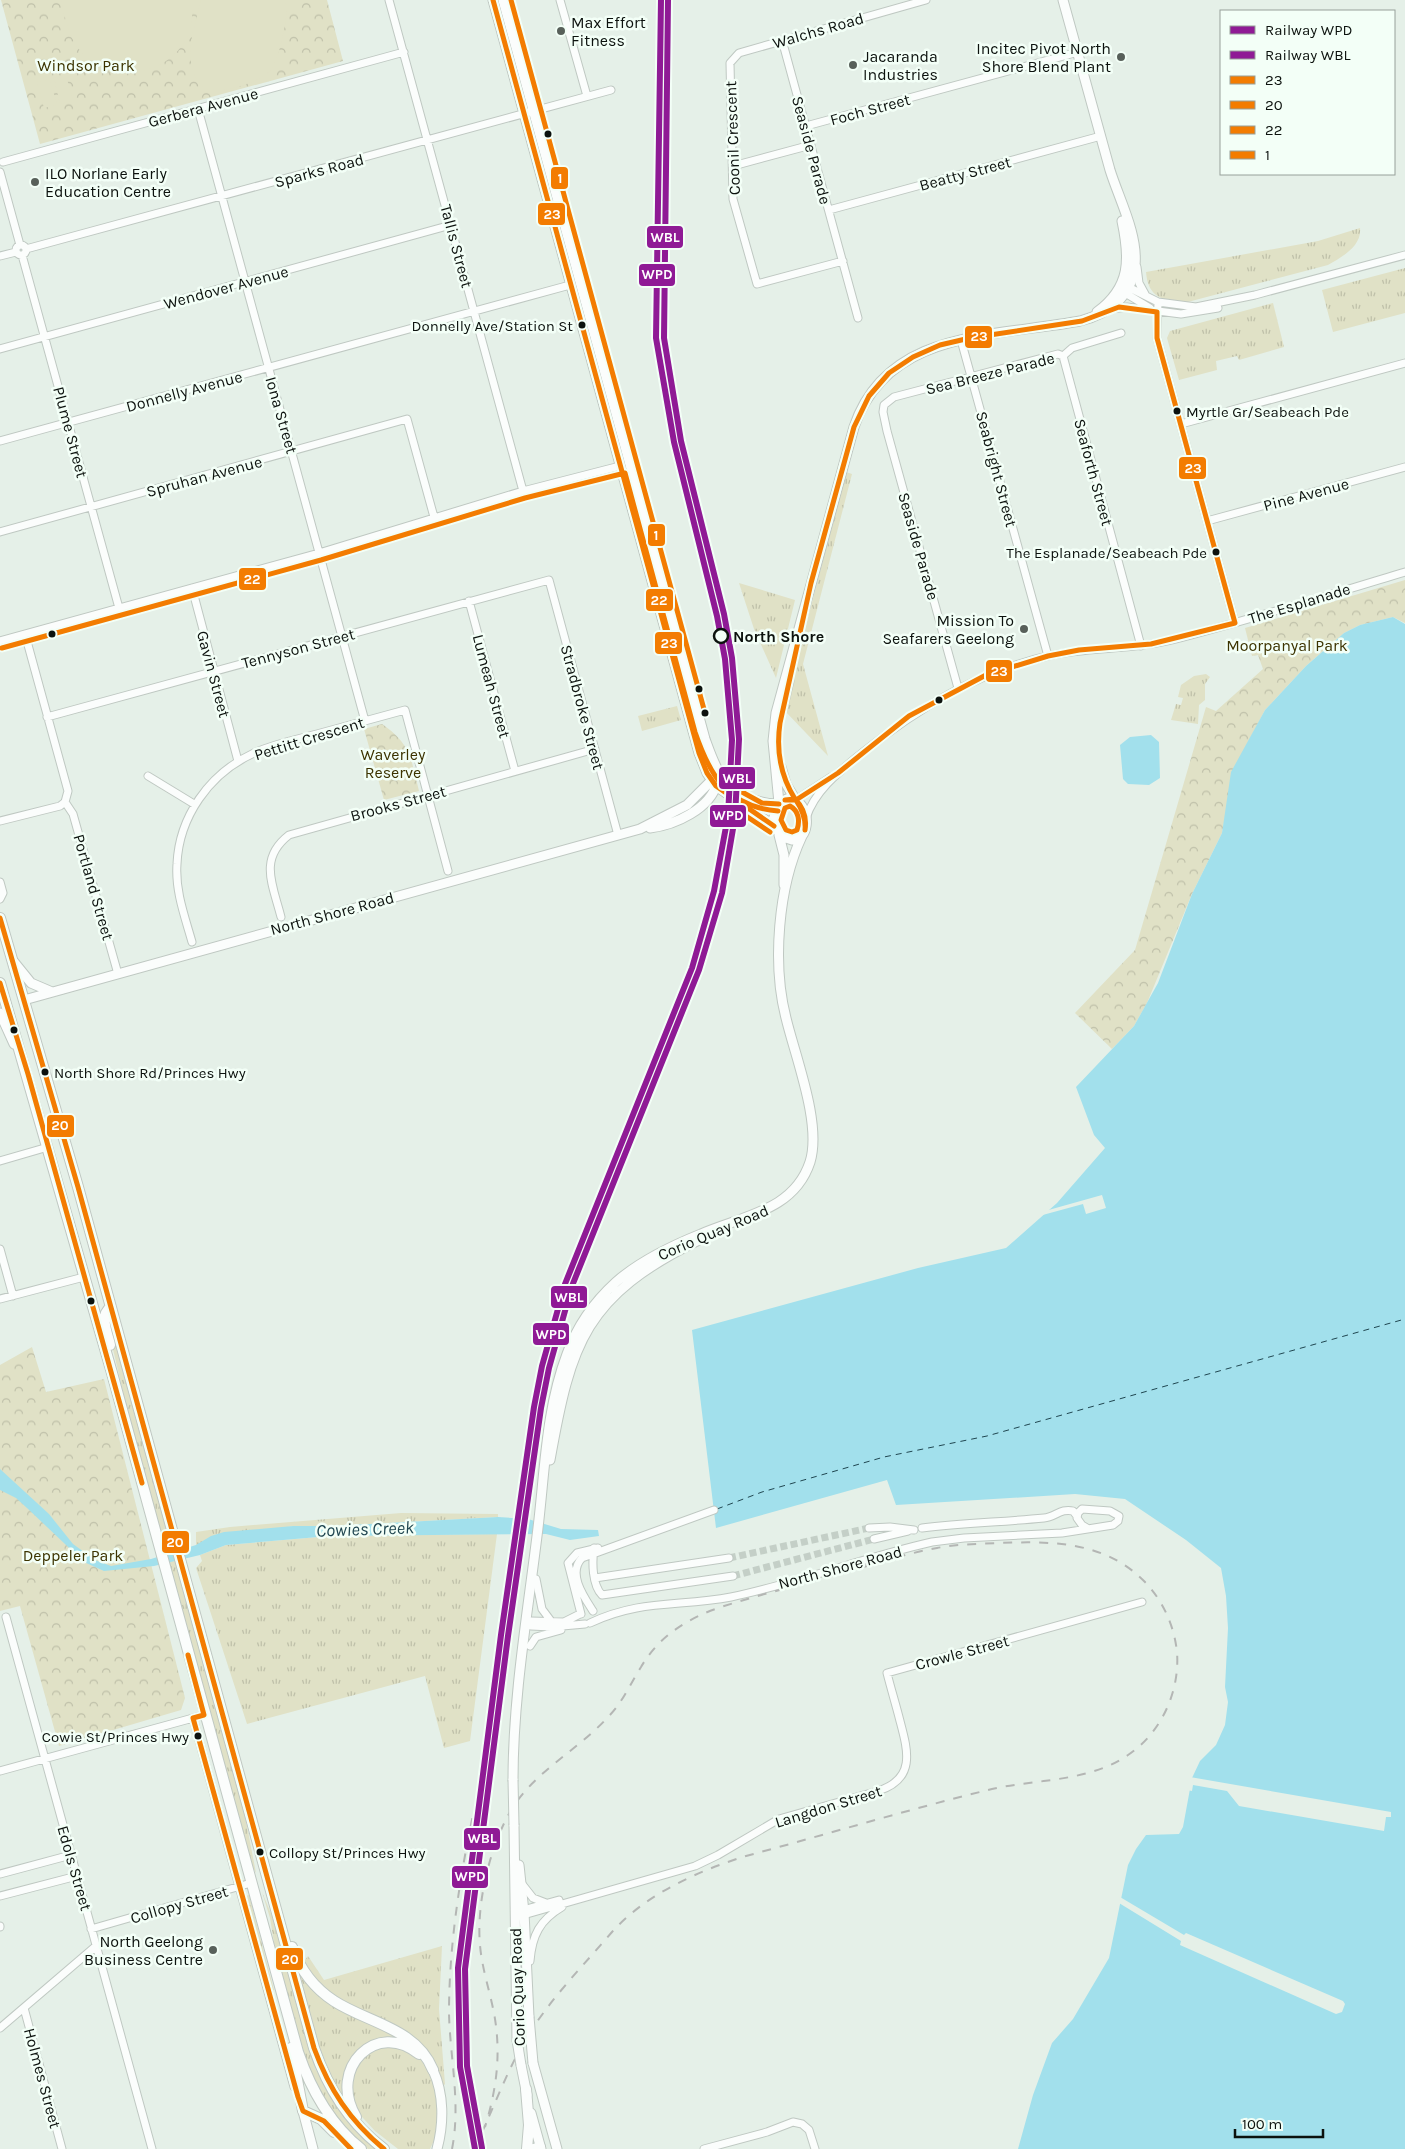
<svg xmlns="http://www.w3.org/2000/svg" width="1405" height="2149" font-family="Karla,sans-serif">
  <defs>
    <pattern id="grass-tufts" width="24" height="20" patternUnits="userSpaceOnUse" patternTransform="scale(1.25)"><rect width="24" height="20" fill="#e0e1c6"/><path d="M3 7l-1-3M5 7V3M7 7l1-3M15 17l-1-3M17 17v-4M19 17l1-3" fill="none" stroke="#bfc0a9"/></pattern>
    <pattern id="park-crowns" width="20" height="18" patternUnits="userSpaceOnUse" patternTransform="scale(1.25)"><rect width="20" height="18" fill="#e0e1c6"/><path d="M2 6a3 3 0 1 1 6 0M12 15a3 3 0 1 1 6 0" fill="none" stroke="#bfc0a9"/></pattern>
  </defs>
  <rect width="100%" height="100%" fill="#e5f0e8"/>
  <path fill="url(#grass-tufts)" d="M1360 228C1362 246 1342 257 1328 265L1184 303C1163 300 1148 298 1146 272L1318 241Z
    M1405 268V313L1333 332 1322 290Z
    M1273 303 1284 347 1239 360 1237 356 1216 361 1217 370 1179 380 1167 338 1170 331Z
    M846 472 852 474 803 664 828 756 784 710Z
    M739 583 795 600 776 678 754 629Z
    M1206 674 1210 677 1205 684V700L1199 705 1198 724 1171 720 1176 704 1181 705 1183 698 1178 697 1181 685 1194 676Z
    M677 706 681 720 642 731 638 716Z
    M109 1315 245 1816 256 1873 251 1864 125 1400 107 1324Z
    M401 1513 498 1514V1517L333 1526H293L196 1545V1532L230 1527Z
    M497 1534 470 1741 444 1748 425 1676 247 1724 196 1568 202 1561 200 1555 226 1545 330 1536Z
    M262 1892 272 1916 316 2070 345 2119 375 2149H368L363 2145 329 2108 304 2057 276 1955 270 1918Z
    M249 1895 274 1990 270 1991 248 1908 249 1906 246 1896Z
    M442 1946 439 2009 445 2084 438 2092 437 2134 430 2149H398L375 2131 339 2092 319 2049 298 1969 308 1956 324 1980Z"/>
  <path fill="url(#park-crowns)" d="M1 0H327L343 61 40 144Z
    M1405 580V623L1393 617 1360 625 1344 633 1306 666 1265 710 1234 769 1222 833 1192 894 1147 1003 1134 1026 1112 1049 1075 1013 1135 950 1206 707 1216 711 1263 669 1258 655 1252 656 1245 628Z
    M382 724C411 744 411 759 419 791L384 800 364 729Z
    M32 1347 46 1392 104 1379 185 1698 181 1710 59 1746 20 1606 0 1611V1365Z"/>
  <path fill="#e0e1c6" d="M61 0H192C193 15 192 32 183 44 162 76 113 82 85 56 70 42 65 19 61 0Z
    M201 0H285C288 8 286 21 284 30 281 43 279 55 273 67 266 81 217 97 203 87 196 82 191 66 190 56 190 38 197 18 201 0Z
    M66 75 73 101 60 104 54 78Z
    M50 79 57 105 44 108 37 82Z"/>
  <path fill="#a2e0ec" d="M1393 617 1405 624V2149H1018L1033 2095 1052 2043 1073 2019 1109 1958 1128 1865 1136 1849 1146 1835 1179 1834 1183 1827 1192 1778 1200 1761 1216 1745 1225 1725 1228 1702 1225 1687 1228 1628 1226 1596 1221 1568 1186 1540 1125 1499 1075 1494 896 1505 887 1480 716 1528 692 1330 918 1268 1006 1248 1057 1203 1105 1148 1094 1135 1076 1087 1134 1026 1158 983 1192 894 1222 833 1231 772 1265 710 1306 666 1344 633 1360 625Z
    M1151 735 1159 742 1160 778 1149 785 1128 784 1123 779 1120 745 1130 737Z
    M0 1469 49 1514 73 1544 95 1560 111 1566 151 1559 196 1545 211 1536 224 1532 293 1526H333L498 1517 528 1519 561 1529 598 1530 599 1536 570 1540 546 1534 330 1536 226 1545 200 1555 154 1566 104 1571 84 1562 27 1508 16 1498 0 1490Z"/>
  <path fill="#e5f0e8" d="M1102 1195 1106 1208 1086 1214 1083 1204 1039 1216 1045 1211Z
    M1190 1777 1391 1812V1817H1386L1384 1831 1239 1806 1227 1791 1193 1785 1192 1791 1187 1790Z
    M1120 1897 1184 1935 1186 1933 1343 2001 1345 2004 1342 2012 1336 2014 1180 1945 1181 1941 1119 1903Z"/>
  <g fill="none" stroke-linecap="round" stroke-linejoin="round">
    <path stroke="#204650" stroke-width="1" stroke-dasharray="6 5" stroke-linecap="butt" d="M717 1509 762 1492 884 1457 987 1436 1405 1319"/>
    <path stroke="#c4cfc7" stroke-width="7" stroke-dasharray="7 3.5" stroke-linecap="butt" d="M729 1558 869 1528
      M733 1576 874 1539"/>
    <g stroke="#bfc8c2" stroke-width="9">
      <path id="minor" d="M389 0 523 491
        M560 0 587 96
        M782 40 858 318
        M198 109 365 721
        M806 126 1078 52
        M3 162 404 52
        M733 166 811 145
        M0 172 20 245
        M829 210 1101 136
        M16 250a5 5 0 1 1 10 0a5 5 0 1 1-10 0Z
        M26 249 611 90
        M22 255 119 608
        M0 256 16 252
        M843 261 757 284 733 199 730 63 739 53 926 0
        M1137 267 1139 283 1145 294
        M1128 287 1158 302 1196 307 1255 295 1405 255
        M1125 293 1150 308
        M1158 302 1157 338 1235 623
        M1111 309 1127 307 1181 314 1218 308
        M961 340 1048 656
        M0 349 451 225
        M1063 356 1141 646
        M1181 424 1405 363
        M0 441 570 285
        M1207 521 1405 467
        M0 532 407 419 434 517
        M192 588 238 761
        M469 601 515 771
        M0 641 319 553 523 491 620 466
        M958 688 887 431 883 412 884 405 894 397 1058 354 1063 356 1072 348 1121 333
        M47 717 549 580 618 835
        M148 776 194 804
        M796 800 831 777
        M65 802 73 814 118 974
        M806 818C815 790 840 771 862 753 918 708 978 672 1048 656 1089 647 1132 650 1172 640 1250 620 1328 595 1405 572
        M0 821 60 806 65 802 68 791 25 634
        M0 882 3 893 0 899
        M281 917C273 885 258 859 289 835L595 749
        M192 942C185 917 175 891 177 864 179 817 209 774 252 754 272 744 295 740 317 734 346 726 375 718 405 710L448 871
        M0 1161 48 1147
        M0 1249 13 1296
        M0 1299 84 1277
        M869 1528 890 1527 914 1530
        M922 1528C963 1523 1003 1522 1044 1518 1055 1517 1061 1508 1073 1511L1077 1516
        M874 1539 908 1531
        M594 1548C592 1562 592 1585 602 1595L733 1576
        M595 1578 729 1558
        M536 1579 542 1609 551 1621
        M593 1611C584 1597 567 1573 582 1558L714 1510
        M581 1614 568 1563 577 1553 598 1548
        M6 1617 152 2149
        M531 1621 564 1622 580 1614
        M590 1623C641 1599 679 1607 731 1597 799 1583 865 1557 932 1542L964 1538 1062 1533 1113 1525 1118 1521 1119 1516 1110 1511 1082 1509 1078 1513 1077 1518 1082 1525 1087 1528
        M531 1626 551 1627 585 1624
        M530 1646 536 1637 561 1630
        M193 1718 294 2087
        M0 1771 204 1715
        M0 1874 71 1855
        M522 1884 533 1898 546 1903
        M0 1896 77 1876
        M519 1911 559 1900
        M520 1916 695 1866 718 1855 779 1819 878 1791C916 1779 908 1751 900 1721 896 1705 891 1689 887 1673L1142 1602
        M0 1926V1927
        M91 1929 251 1883
        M530 1961C532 1935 540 1920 562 1907
        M24 2008 62 2149
        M0 2028 96 1946
        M704 2149 767 2132 793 2122 802 2124 809 2130 815 2149"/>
    </g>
    <g stroke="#bfc8c2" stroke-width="11">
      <path id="major" d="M493 0 699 753 707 773 716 786 774 826
        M503 0 705 739C709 750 713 762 719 772 730 791 757 805 779 804
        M1097 312C1131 287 1130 259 1122 221
        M782 710 789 681
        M781 767 786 784 795 799
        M789 798C806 800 811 824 802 836L792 840 780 836 773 820 779 803Z
        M779 803 773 741 776 713 854 427C887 329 995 337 1080 321 1108 314 1132 297 1135 265 1138 234 1119 199 1110 170 1094 113 1079 56 1063 0
        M650 828C675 825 710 809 717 783
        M779 835 784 855V885
        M14 962 31 983 52 992
        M24 1000 640 829 687 805 714 778
        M0 1013 14 1044
        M550 1460C571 1342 585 1296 699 1240
        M513 1780C513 1699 527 1617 537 1536 545 1475 545 1412 567 1354 577 1326 594 1302 616 1282 640 1261 671 1246 701 1234 742 1216 794 1211 810 1162 822 1124 795 1056 786 1018 772 964 778 887 802 836
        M514 1825 517 2040
        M519 1865 524 1912 529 2017
        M533 2063 557 2149
        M521 2065 527 2095
        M433 2070C444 2094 444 2123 437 2149
        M303 2111 313 2149
        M531 2113 541 2149"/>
    </g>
    <g stroke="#bfc8c2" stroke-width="12">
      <path id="highway" d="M0 918 78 1187 314 2048C328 2089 349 2123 384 2149
        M0 983 112 1373 298 2052C311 2090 330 2124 361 2149
        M110 1345C107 1332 99 1316 111 1307
        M292 1947C300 1969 314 1988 334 2001 368 2023 416 2028 433 2070
        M291 2048 303 2111 321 2119 334 2132
        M526 2089 529 2125 527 2149
        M356 2117C327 2068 377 2019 419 2054
        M534 2149 540 2147"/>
    </g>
    <use href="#minor" stroke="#fbfdfc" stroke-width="7"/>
    <use href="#major" stroke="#fbfdfc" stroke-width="9"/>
    <use href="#highway" stroke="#fbfdfc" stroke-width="10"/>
    <path stroke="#b4b6b4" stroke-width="2" stroke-dasharray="9 9" stroke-linecap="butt" d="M452 2149C461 2104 450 2058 449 2013 449 1945 460 1876 474 1810
      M474 2149C492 2113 505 2074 526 2039 549 2000 583 1966 612 1932 646 1894 698 1871 746 1856 828 1834 910 1809 992 1789 1037 1779 1089 1782 1128 1755 1161 1733 1180 1692 1177 1652 1174 1625 1163 1601 1145 1582 1105 1541 1052 1541 999 1543 978 1544 957 1544 937 1548 903 1554 869 1566 836 1575 798 1585 759 1595 721 1607 688 1618 659 1636 641 1667 630 1684 623 1702 608 1717 579 1749 540 1768 515 1804 491 1840 476 1902 480 1945 482 1970 491 1994 495 2019 501 2057 496 2091 485 2127"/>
    <g stroke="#bfc8c2" stroke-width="11" stroke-linecap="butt">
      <path id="major-bridge" d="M513 1780 514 1825
        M529 2017 533 2063
        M517 2040 521 2065"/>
    </g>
    <use href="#major-bridge" stroke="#fbfdfc" stroke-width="9"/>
    <g stroke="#f3fff7" stroke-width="9">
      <path id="bus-1" d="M493 0 699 753 707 773 716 786 774 826
        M1157 312V338L1235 623
        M742 792 762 803 779 804
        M795 799C780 775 776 750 780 723L811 583 854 427 869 396 889 373 913 357 940 345 970 338 1082 321 1119 307 1157 312
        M785 800H796C802 809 806 819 805 830
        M785 800 795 799C804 808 807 818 805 830
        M796 800 838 773 909 716 986 675 1048 656 1079 650 1151 644 1235 623"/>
    </g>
    <g stroke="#f3fff7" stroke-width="9">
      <path id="bus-2" d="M0 918 78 1187 314 2048C329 2089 350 2121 384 2149
        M0 983 28 1074 142 1483
        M188 1655 204 1715 193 1718 298 2097 303 2111 324 2121 351 2149"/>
    </g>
    <g stroke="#f3fff7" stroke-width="9">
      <path id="bus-3" d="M2 648 321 560 525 498 625 473 695 732C710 776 728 807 778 811
        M790 806C799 811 800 821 797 830L792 832 786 830 781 820 785 808Z
        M737 810 770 832"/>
    </g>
    <g stroke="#f3fff7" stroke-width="9">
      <path id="bus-4" d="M511 0 705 713"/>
    </g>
    <use href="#bus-1" stroke="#f37c01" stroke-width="5"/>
    <use href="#bus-2" stroke="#f37c01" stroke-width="5"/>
    <use href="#bus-3" stroke="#f37c01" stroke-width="5"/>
    <use href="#bus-4" stroke="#f37c01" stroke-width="5"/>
    <g stroke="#f3fff7" stroke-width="10">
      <path id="rail-1" d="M475 2149 460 2067 458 1968 501 1635 534 1407 542 1366 565 1284 692 968 714 891 728 816 732 740 725 659 717 616 674 442 656 338 661 0"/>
    </g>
    <g stroke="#f3fff7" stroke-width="10">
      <path id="rail-2" d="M482 2148 467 2066 465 1969 508 1636 541 1408 549 1368 572 1286 699 970 722 893 735 817 739 739 732 658 724 614 681 441 664 338 668 0"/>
    </g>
    <use href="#rail-1" stroke="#8f1a95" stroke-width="6"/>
    <use href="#rail-2" stroke="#8f1a95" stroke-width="6"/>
  </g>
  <g fill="#58605a" stroke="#f3fff7" stroke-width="2">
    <circle cx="561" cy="31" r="5"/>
    <circle cx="1121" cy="57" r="5"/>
    <circle cx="853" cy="65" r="5"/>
    <circle cx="35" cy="182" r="5"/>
    <circle cx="1024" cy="629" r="5"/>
    <circle cx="213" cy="1950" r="5"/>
  </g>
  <g fill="#0c120e" stroke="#f3fff7" stroke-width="2">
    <circle cx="548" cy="134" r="4.5"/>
    <circle cx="582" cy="325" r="4.5"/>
    <circle cx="1177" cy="411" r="4.5"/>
    <circle cx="1216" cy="552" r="4.5"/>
    <circle cx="52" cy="634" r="4.5"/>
    <circle cx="699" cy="689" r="4.5"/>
    <circle cx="939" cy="700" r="4.5"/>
    <circle cx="705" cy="713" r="4.5"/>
    <circle cx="14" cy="1030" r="4.5"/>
    <circle cx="45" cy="1072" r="4.5"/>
    <circle cx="91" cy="1301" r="4.5"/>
    <circle cx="198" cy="1736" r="4.5"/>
    <circle cx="260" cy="1852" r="4.5"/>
  </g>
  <circle fill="#f3fff7" stroke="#0c120e" stroke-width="2.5" cx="721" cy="636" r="7"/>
  <g text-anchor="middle" stroke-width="5" stroke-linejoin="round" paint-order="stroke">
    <g font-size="15" fill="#0c120e" stroke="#f3fff7" text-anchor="end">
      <text x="573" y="331">Donnelly Ave/Station St</text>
      <text x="1186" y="417" text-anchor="start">Myrtle Gr/Seabeach Pde</text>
      <text x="1207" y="558">The Esplanade/Seabeach Pde</text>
      <text x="54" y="1078" text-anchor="start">North Shore Rd/Princes Hwy</text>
      <text x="189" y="1742">Cowie St/Princes Hwy</text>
      <text x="269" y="1858" text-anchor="start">Collopy St/Princes Hwy</text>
    </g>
    <g font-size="16" fill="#0c120e" stroke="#f3fff7" text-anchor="start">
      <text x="571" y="28">Max Effort<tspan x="571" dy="18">Fitness</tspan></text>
      <text x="1111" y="54" text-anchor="end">Incitec Pivot North<tspan x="1111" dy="18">Shore Blend Plant</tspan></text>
      <text x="863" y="62">Jacaranda<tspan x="863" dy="18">Industries</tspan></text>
      <text x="45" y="179">ILO Norlane Early<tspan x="45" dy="18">Education Centre</tspan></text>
      <text x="1014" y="626" text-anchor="end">Mission To<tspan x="1014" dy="18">Seafarers Geelong</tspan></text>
      <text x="203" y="1947" text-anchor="end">North Geelong<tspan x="203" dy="18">Business Centre</tspan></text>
    </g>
    <g font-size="16" fill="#0c120e" stroke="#f3fff7">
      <text transform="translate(818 30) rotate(-16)" y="6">Walchs Road</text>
      <text transform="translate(203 107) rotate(-15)" y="6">Gerbera Avenue</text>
      <text transform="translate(870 109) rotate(-15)" y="6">Foch Street</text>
      <text transform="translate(732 138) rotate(-92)" y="6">Coonil Crescent</text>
      <text transform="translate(812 150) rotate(75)" y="6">Seaside Parade</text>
      <text transform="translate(319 170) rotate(-15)" y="6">Sparks Road</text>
      <text transform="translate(965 173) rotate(-15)" y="6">Beatty Street</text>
      <text transform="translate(457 246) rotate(75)" y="6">Tallis Street</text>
      <text transform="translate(226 287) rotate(-15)" y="6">Wendover Avenue</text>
      <text transform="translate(990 373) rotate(-14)" y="6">Sea Breeze Parade</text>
      <text transform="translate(184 391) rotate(-15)" y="6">Donnelly Avenue</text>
      <text transform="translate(282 415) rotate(74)" y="6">Iona Street</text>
      <text transform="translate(71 432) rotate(75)" y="6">Plume Street</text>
      <text transform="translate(997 469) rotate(75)" y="6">Seabright Street</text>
      <text transform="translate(1094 472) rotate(75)" y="6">Seaforth Street</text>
      <text transform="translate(204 476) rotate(-15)" y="6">Spruhan Avenue</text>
      <text transform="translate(1306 494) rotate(-15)" y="6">Pine Avenue</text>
      <text transform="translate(919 546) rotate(74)" y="6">Seaside Parade</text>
      <text transform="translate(1299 603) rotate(-17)" y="6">The Esplanade</text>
      <text transform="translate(298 648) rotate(-15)" y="6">Tennyson Street</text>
      <text transform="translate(214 674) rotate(75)" y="6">Gavin Street</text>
      <text transform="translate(492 686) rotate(75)" y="6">Lumeah Street</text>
      <text transform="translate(583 707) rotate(75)" y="6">Stradbroke Street</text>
      <text transform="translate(309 738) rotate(-17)" y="6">Pettitt Crescent</text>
      <text transform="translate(398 803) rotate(-15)" y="6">Brooks Street</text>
      <text transform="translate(94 887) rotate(74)" y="6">Portland Street</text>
      <text transform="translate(332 913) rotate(-15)" y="6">North Shore Road</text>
      <text transform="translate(713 1232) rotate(-23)" y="6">Corio Quay Road</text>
      <text transform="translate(840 1567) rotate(-15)" y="6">North Shore Road</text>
      <text transform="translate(962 1652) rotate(-15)" y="6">Crowle Street</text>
      <text transform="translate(828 1806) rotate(-17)" y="6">Langdon Street</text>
      <text transform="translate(75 1868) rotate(74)" y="6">Edols Street</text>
      <text transform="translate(179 1904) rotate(-16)" y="6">Collopy Street</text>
      <text transform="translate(517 1987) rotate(-92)" y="6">Corio Quay Road</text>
      <text transform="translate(43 2078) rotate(75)" y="6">Holmes Street</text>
    </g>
    <g font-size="16" fill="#3c3300" stroke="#f3fff7">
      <text x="86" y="71">Windsor Park</text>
      <text x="1287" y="651">Moorpanyal Park</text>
      <text x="393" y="760">Waverley<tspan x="393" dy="18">Reserve</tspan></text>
      <text x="73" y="1561">Deppeler Park</text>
    </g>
    <g font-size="16" font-weight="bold" fill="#0c120e" stroke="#f3fff7" text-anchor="start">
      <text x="733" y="642">North Shore</text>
    </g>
    <g font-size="18" font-style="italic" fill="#204650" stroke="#f3fff7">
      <text transform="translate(365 1529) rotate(-2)" y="6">Cowies Creek</text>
    </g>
  </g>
  <g stroke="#f3fff7" stroke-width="2">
    <rect x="550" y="166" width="19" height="24" rx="5" fill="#f37c01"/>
    <rect x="537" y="202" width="29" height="24" rx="5" fill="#f37c01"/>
    <rect x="646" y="225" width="38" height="24" rx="5" fill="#8f1a95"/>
    <rect x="638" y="263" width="38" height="24" rx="5" fill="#8f1a95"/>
    <rect x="964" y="325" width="29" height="24" rx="5" fill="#f37c01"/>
    <rect x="1178" y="456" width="29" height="24" rx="5" fill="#f37c01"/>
    <rect x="647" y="523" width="19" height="24" rx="5" fill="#f37c01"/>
    <rect x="238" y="567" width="29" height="24" rx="5" fill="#f37c01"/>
    <rect x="645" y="588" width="29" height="24" rx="5" fill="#f37c01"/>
    <rect x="654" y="631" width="29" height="24" rx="5" fill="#f37c01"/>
    <rect x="985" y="659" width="28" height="24" rx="5" fill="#f37c01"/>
    <rect x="718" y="766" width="38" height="24" rx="5" fill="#8f1a95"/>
    <rect x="709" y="804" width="38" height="24" rx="5" fill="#8f1a95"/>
    <rect x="46" y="1114" width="29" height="24" rx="5" fill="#f37c01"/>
    <rect x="550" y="1285" width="38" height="24" rx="5" fill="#8f1a95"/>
    <rect x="532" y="1322" width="38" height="24" rx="5" fill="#8f1a95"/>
    <rect x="161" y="1530" width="29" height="24" rx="5" fill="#f37c01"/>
    <rect x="463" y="1827" width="38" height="24" rx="5" fill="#8f1a95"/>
    <rect x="451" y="1865" width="38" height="24" rx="5" fill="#8f1a95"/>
    <rect x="275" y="1947" width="29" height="24" rx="5" fill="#f37c01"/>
  </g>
  <g font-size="14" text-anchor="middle" font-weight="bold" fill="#fff">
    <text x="560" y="183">1</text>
    <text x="552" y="219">23</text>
    <text x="665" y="242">WBL</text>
    <text x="657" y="279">WPD</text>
    <text x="979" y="341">23</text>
    <text x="1193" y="473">23</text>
    <text x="656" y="540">1</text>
    <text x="252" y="584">22</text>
    <text x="659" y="605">22</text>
    <text x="669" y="648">23</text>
    <text x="999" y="676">23</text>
    <text x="737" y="783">WBL</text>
    <text x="728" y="820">WPD</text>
    <text x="60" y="1130">20</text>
    <text x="569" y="1302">WBL</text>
    <text x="551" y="1339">WPD</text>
    <text x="175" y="1547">20</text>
    <text x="482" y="1843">WBL</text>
    <text x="470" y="1881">WPD</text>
    <text x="290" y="1964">20</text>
  </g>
  <rect x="1220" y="10" width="175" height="165" fill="#f3fff7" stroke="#97a09a"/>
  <rect x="1230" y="26" width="25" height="8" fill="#8f1a95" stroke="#97a09a"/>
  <text x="1265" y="35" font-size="15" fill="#0c120e">Railway WPD</text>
  <rect x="1230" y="51" width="25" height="8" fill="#8f1a95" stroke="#97a09a"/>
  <text x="1265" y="60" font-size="15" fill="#0c120e">Railway WBL</text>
  <rect x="1230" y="76" width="25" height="8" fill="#f37c01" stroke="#97a09a"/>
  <text x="1265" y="85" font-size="15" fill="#0c120e">23</text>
  <rect x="1230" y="101" width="25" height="8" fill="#f37c01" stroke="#97a09a"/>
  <text x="1265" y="110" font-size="15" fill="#0c120e">20</text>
  <rect x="1230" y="126" width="25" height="8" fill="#f37c01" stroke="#97a09a"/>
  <text x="1265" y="135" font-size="15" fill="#0c120e">22</text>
  <rect x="1230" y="151" width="25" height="8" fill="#f37c01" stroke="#97a09a"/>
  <text x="1265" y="160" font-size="15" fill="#0c120e">1</text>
  <path d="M1235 2129v8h88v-8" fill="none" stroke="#0c120e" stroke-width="2.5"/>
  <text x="1242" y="2129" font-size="15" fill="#0c120e" stroke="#f3fff7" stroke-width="4" paint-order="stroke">100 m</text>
</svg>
